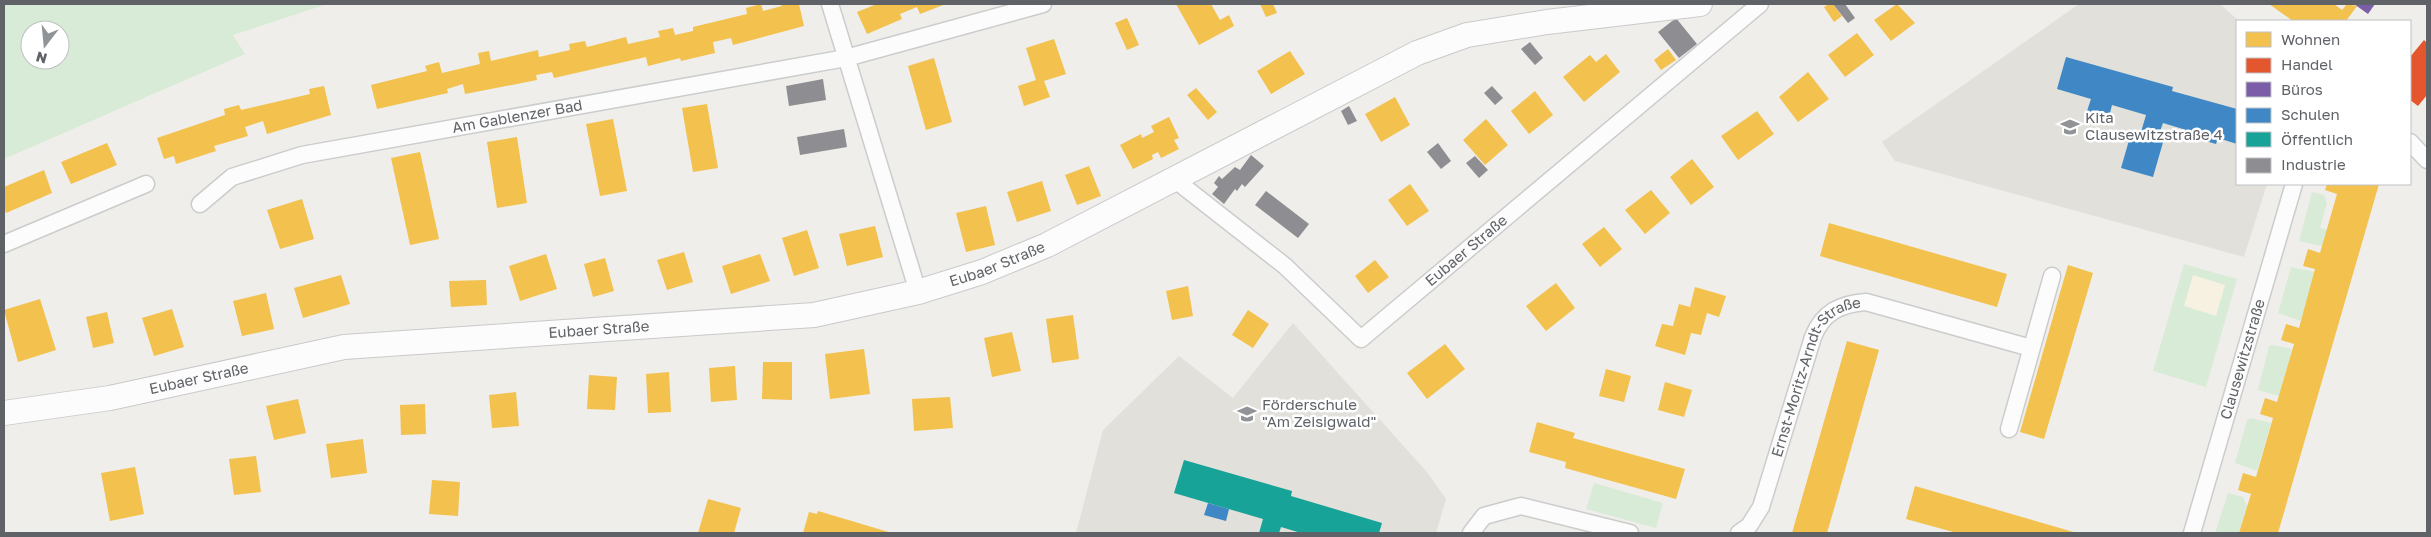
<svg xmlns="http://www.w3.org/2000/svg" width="2431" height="537" font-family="'Golos Text',sans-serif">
  <rect width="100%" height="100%" fill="#efeeea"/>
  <path fill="#e2e0da" d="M2079 4H2220L2239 21H2237V184H2267L2244 257 1895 161 1882 142Z
    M1293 323 1427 472 1446 499 1436 533H1076L1103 430 1179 356 1233 398Z"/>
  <path fill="#d8ebd6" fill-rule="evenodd" d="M4 4H327L233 35 245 54 4 159ZM30 30H60V60H30Z
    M2312 192 2324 195 2327 203 2320 228 2327 230 2322 246 2299 241Z
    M2184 264 2237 279 2206 387 2153 371Z
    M2291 267 2315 272 2301 321 2278 313Z
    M2272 345 2292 349 2279 396 2258 390 2269 346Z
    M2250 418 2271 423 2257 471 2235 463 2247 420Z
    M1594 483 1663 503 1656 528 1586 509Z
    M2228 493 2243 497 2247 506 2239 533H2215Z"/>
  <path fill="#f6f1e1" d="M2193 275 2225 285 2216 316 2184 306Z"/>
  <path fill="#f2c14e" d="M761 4 763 11 782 6 781 4H799L804 26 733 45 731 38 713 42 715 53 681 61 680 58 648 66 646 57 554 78 552 72 536 75 537 80 465 94 463 84 447 89 448 93 377 109 371 85 427 71 425 66 439 62 442 73 480 64 478 53 489 51 491 61 538 50 539 57 570 50 569 44 585 41 587 47 626 37 628 44 660 37 658 31 673 28 675 35 693 31V27L747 14 746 8Z
    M877 4H946L920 14 917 7 900 14 902 19 867 34 857 12Z
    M1176 4H1211L1220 20 1229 15 1234 26 1199 45Z
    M1260 4H1273L1277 13 1266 17Z
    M1829 4H1833L1842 16 1834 22 1824 7Z
    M1897 4 1915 23 1891 41 1874 20Z
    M2269 4H2334L2342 10 2347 4 2357 6 2346 21H2293Z
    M1127 18 1139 45 1127 50 1115 23Z
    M1857 33 1874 55 1845 77 1828 55Z
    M1054 39 1066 74 1044 81 1050 97 1024 106 1018 86 1036 80 1026 48Z
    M1668 49 1676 60 1661 70 1654 60Z
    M1290 51 1305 74 1271 94 1257 71Z
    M1606 54 1620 72 1584 102 1563 77 1590 55 1596 62Z
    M934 58 952 122 926 130 908 66Z
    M1808 72 1829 99 1798 122 1779 97Z
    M324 86 331 115 267 134 263 121 245 127 248 136 214 146 216 151 176 164 174 156 164 159 157 138 225 115 224 109 239 105 241 110 310 94 309 89Z
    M1196 88 1217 112 1208 120 1187 95Z
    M1535 91 1553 115 1529 134 1511 111Z
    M1395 97 1410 125 1381 142 1365 114Z
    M707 104 718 168 693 172 682 108Z
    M1757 111 1774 134 1738 160 1721 136Z
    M1169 117 1179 138 1174 140 1179 149 1161 158 1158 152 1152 155 1153 159 1133 169 1120 145 1141 134 1142 138 1154 132 1151 126Z
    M613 119 627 191 600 196 586 124Z
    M1486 119 1508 145 1485 165 1463 140Z
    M517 137 527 203 497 208 487 142Z
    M107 143 117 165 71 184 61 162Z
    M420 152 439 239 410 245 391 158Z
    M1692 159 1714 187 1691 205 1670 177Z
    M1089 166 1101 196 1077 205 1065 175Z
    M44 170 52 193 6 213 4 207V187Z
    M1042 181 1051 211 1017 222 1007 192Z
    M1410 184 1429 211 1407 226 1388 200Z
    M2327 184H2379L2278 533H2239L2251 494 2238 490 2243 473 2256 477 2273 418 2260 414 2265 398 2277 402 2294 344 2281 340 2286 324 2299 328 2315 269 2303 266 2308 249 2320 253 2337 194 2325 190Z
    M1651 190 1670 213 1645 234 1625 210Z
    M302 199 314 239 280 249 267 210Z
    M986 206 995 245 966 252 956 213Z
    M1829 223 2007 274 1997 307 1820 256Z
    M875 226 883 257 847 266 839 234Z
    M1604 227 1622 249 1600 267 1582 244Z
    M807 230 819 268 794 276 782 238Z
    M684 252 693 282 667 290 657 260Z
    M546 254 557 289 520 301 509 266Z
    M760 254 770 281 731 294 722 266Z
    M605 258 614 291 593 297 584 264Z
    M1375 260 1389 277 1368 293 1355 276Z
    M2068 265 2093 273 2044 439 2020 432Z
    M341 275 350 304 303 318 294 288Z
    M486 280 487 305 451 307 449 281Z
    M1556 283 1575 308 1546 331 1526 306Z
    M1188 286 1193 316 1172 320 1166 291Z
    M1695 287 1726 296 1719 317 1707 313 1701 335 1691 333 1685 355 1655 346 1662 324 1673 326 1679 304 1690 307Z
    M266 293 274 329 242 336 233 301Z
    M40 299 56 350 18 362 4 310Z
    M172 309 184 347 154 356 142 318Z
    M1248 310 1269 324 1253 348 1232 335Z
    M107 312 114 343 93 348 86 317Z
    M1073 315 1079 359 1052 363 1046 319Z
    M1012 332 1021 371 992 377 984 338Z
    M1847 341 1879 350 1838 495 1827 533H1792Z
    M1445 344 1465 369 1427 399 1407 373Z
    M864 349 870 394 830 399 825 354Z
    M763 362H792V400L762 399Z
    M735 366 737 400 711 402 709 368Z
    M1606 369 1631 376 1624 402 1599 396Z
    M669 372 671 412 648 413 646 374Z
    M589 375 617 377 615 410 587 409Z
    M1665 382 1692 390 1684 417 1658 410Z
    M516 392 519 426 492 428 489 395Z
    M950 397 953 428 914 431 912 399Z
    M298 399 306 433 274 440 266 406Z
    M425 404 426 434 401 435 400 405Z
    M1537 422 1575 433 1573 438 1685 469 1676 499 1565 468 1566 462 1529 452Z
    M363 439 367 473 331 478 326 444Z
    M256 456 261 492 234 495 229 459Z
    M135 467 144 514 110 521 101 473Z
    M432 480 460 482 458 516 429 514Z
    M1915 486 2077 533H1957L1906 519Z
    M708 499 741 508 734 533H698Z
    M818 511 892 533H803L809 512 817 514Z"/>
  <path fill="#e4572e" d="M2424 40 2427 43V95L2418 106 2410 100V57Z"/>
  <path fill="#7b5ea7" d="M2354 4H2375L2368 14Z"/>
  <path fill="#3f88c5" d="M2066 57 2173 87 2172 91 2237 109V144L2218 138 2216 144 2195 138 2196 133 2163 123 2158 137 2164 139 2153 177 2121 168 2132 130 2141 132 2146 115 2112 105 2109 117 2102 116 2087 111 2091 99 2057 89Z
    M1208 503 1229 509 1226 521 1204 515Z"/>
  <path fill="#17a398" d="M1184 460 1292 491 1291 496 1382 523 1379 533H1301L1281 527 1279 533H1259L1263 519 1174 493Z"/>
  <path fill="#8d8d92" d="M1833 4H1845L1855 18 1848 23Z
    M1676 18 1697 44 1679 58 1658 32Z
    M1530 42 1543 58 1535 65 1521 49Z
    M823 79 826 100 789 106 786 86Z
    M1492 86 1503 98 1495 105 1484 93Z
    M1349 106 1357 121 1348 125 1341 111Z
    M844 129 847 147 800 155 797 137Z
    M1438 143 1451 161 1441 169 1427 152Z
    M1251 155 1264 166 1245 187 1242 184 1237 191 1235 189 1224 204 1212 194 1218 187 1214 183 1219 176 1222 179 1235 167 1240 170Z
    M1475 156 1488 170 1479 178 1466 163Z
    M1266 191 1309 224 1298 238 1255 205Z"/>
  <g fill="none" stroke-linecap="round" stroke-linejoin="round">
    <g stroke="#cbcccc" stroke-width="19">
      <g id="street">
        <path d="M830 4 918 292"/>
        <path d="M2410 142 2427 160"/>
        <path id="s1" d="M1174 179 1285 266 1361 339 1760 4"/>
        <path id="s2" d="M200 204 232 177 302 155 846 58 1043 4"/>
        <path d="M4 244 146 184"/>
        <path d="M2009 429 2052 276"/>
        <path d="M1471 533 1484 516 1521 506 1630 533"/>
        <path id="s3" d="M1739 533 1749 526 1761 507 1813 337C1823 312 1840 304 1866 302L2031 348"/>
        <path id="s4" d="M2192 533 2294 184"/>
      </g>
    </g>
    <g stroke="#cacacb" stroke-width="26">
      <g id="secondary">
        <path id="s5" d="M4 413 110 398 344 347 814 315 918 292 982 272 1047 245 1417 53 1467 35 1547 22 1700 4"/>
      </g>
    </g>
    <use href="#street" stroke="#fdfcfc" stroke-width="16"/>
    <use href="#secondary" stroke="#fdfcfc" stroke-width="24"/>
  </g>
  <defs>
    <g id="school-bare" transform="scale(1.5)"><path d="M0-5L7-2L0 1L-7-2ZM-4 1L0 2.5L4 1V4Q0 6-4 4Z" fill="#919496" stroke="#fff" stroke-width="2.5" paint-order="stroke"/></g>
  </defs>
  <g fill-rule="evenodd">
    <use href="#school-bare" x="2070" y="127"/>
    <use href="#school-bare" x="1247" y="414"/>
  </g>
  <g text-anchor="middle" stroke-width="5" stroke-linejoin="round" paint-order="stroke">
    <g font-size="15" fill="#5f6368" stroke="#fff">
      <text dy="5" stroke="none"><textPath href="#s2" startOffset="334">Am Gablenzer Bad</textPath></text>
      <text dy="5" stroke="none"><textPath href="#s1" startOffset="384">Eubaer Straße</textPath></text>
      <text dy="5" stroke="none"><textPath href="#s5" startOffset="1008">Eubaer Straße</textPath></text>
      <text dy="5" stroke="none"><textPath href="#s5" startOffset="602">Eubaer Straße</textPath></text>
      <text dy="5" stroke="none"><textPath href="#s4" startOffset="181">Clausewitzstraße</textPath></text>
      <text dy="5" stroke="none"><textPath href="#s5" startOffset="198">Eubaer Straße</textPath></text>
      <text dy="5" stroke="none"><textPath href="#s3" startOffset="181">Ernst-Moritz-Arndt-Straße</textPath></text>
    </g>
    <g font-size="15" fill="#5f6368" stroke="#fff" text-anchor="start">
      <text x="2085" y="123">Kita<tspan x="2085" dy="17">Clausewitzstraße 4</tspan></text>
      <text x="1262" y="410">Förderschule<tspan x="1262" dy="17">"Am Zeisigwald"</tspan></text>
    </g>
  </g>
  <rect width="2431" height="537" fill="none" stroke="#5f6368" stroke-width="10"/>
  <rect x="2236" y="20" width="175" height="165" fill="#ffffff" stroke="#bfc1c3"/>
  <rect x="2246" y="32" width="25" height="15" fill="#f2c14e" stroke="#bfc1c3"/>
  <text x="2281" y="45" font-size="15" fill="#5f6368">Wohnen</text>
  <rect x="2246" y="58" width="25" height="15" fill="#e4572e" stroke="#bfc1c3"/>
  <text x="2281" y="70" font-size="15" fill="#5f6368">Handel</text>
  <rect x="2246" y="82" width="25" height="15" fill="#7b5ea7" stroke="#bfc1c3"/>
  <text x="2281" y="95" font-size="15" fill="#5f6368">Büros</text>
  <rect x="2246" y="108" width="25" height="15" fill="#3f88c5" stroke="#bfc1c3"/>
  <text x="2281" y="120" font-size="15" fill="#5f6368">Schulen</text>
  <rect x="2246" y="132" width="25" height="15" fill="#17a398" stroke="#bfc1c3"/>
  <text x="2281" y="145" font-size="15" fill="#5f6368">Öffentlich</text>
  <rect x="2246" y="158" width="25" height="15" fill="#8d8d92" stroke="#bfc1c3"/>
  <text x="2281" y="170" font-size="15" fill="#5f6368">Industrie</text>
  <g transform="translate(45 45) rotate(196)"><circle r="24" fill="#ffffff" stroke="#bfc1c3"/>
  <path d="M0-4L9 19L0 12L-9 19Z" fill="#919496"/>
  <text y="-8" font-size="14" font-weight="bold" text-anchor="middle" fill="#5f6368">N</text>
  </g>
</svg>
